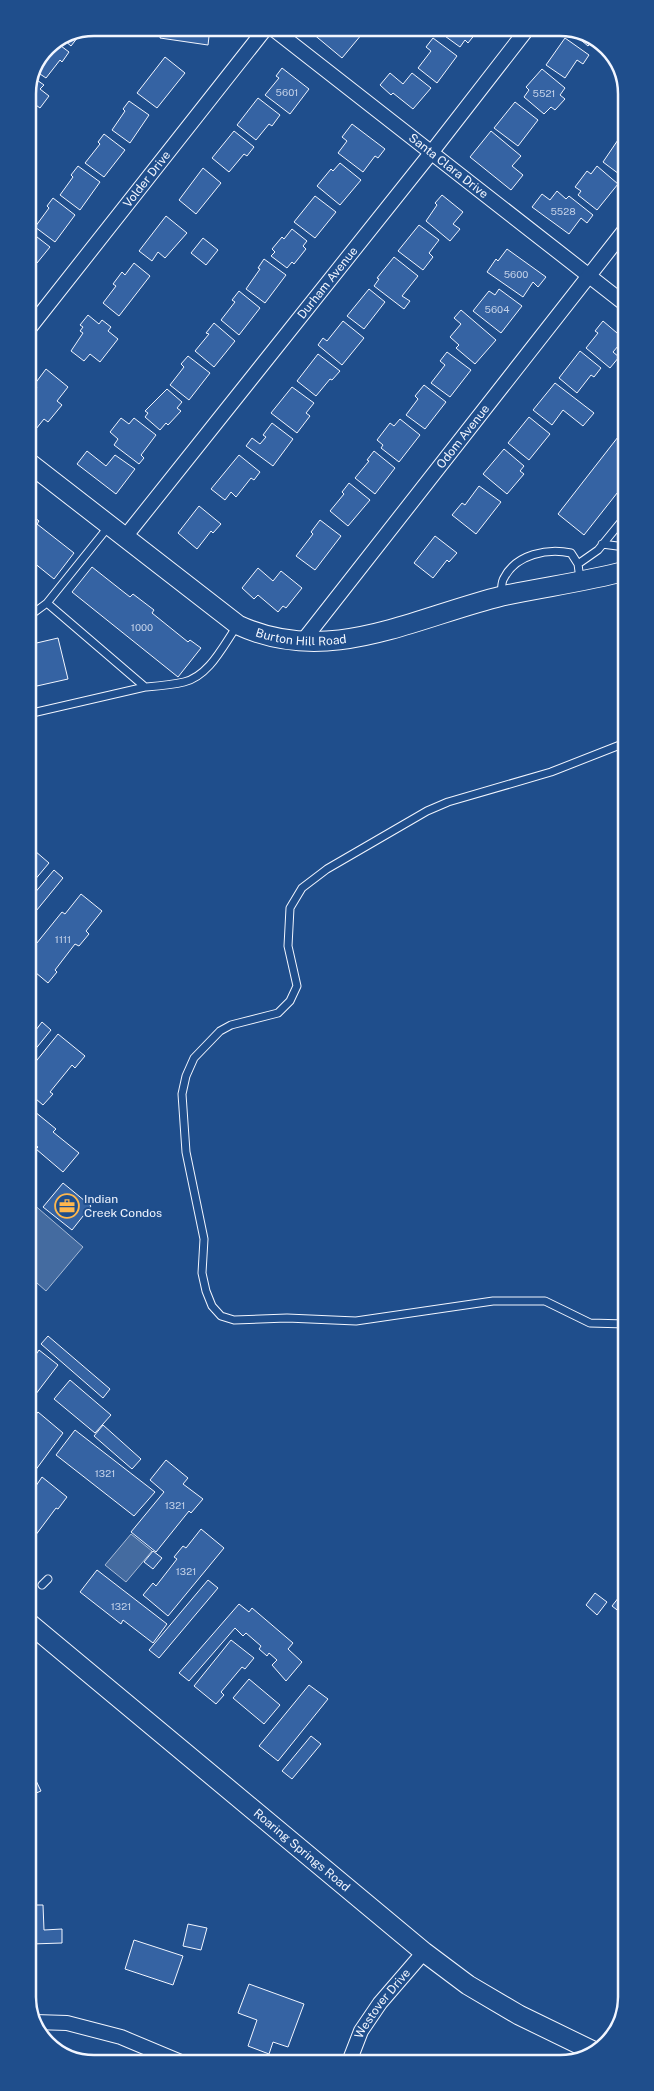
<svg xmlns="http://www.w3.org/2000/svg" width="654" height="2091" font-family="'Public Sans',sans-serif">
  <rect width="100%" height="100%" fill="#1f4e8c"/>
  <path fill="#446ba0" stroke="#a8bbd7" d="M32 1203 83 1247 46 1291 29 1276V1207Z
    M131 1534 152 1551 126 1582 105 1565Z"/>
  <path fill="#3563a3" stroke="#f2f6ff" d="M161 28H210L208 45 160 38Z
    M317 28H354L362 34 342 58 312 33Z
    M441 28H480L468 43 465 40 460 47 438 31Z
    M569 30H570L593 40 588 46Z
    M81 33 71 46 64 40Z
    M433 38 457 56 437 83 418 68 431 51 426 47Z
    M565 38 589 55 583 64 577 60 565 78 546 65Z
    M57 43 69 52 62 62 60 60 46 78 37 72 47 47Z
    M165 57 185 73 157 108 137 93Z
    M282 68 309 89 290 114 265 95 279 78 276 76Z
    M542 69 565 88 560 95 565 99 555 110 551 107 544 114 524 97 529 90 526 87Z
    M390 73 403 84 412 73 431 88 413 109 393 93 391 95 380 85Z
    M34 78 44 85 40 89 49 96 40 108 29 100 28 102V94Z
    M258 98 280 115 272 126 269 124 256 140 237 125Z
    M129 101 149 115 130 143 112 130 125 111 123 109Z
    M515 102 538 120 518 146 494 128Z
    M352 124 385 149 378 158 375 156 363 172 338 153 347 141 342 137Z
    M234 131 254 147 247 156 244 154 229 172 212 158Z
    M491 131 521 156 512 166 523 175 511 190 470 157Z
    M104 134 125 150 104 177 85 163 100 144 98 142Z
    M622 134 624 135 623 177 603 162Z
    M340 163 361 180 340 205 317 186 331 169 333 171Z
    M78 166 100 182 80 210 60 195 73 177 71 175Z
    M597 166 618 184 597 210 578 195 581 191 575 187 587 171 591 174Z
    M203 168 221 183 196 214 179 200Z
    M557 191 566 199 569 196 593 215 587 223 581 218 569 234 532 207 542 194 550 200Z
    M442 195 463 212 453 224 460 229 450 241 426 221 437 205 435 203Z
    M315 196 336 212 315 238 294 222Z
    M53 198 75 215 55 242 35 227 49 208 47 206Z
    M166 216 187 233 165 258 158 252 152 261 139 251Z
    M419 225 439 240 429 253 433 257 423 270 398 251Z
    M292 229 307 241 303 246 306 249 294 264 292 262 287 268 271 256 275 252 272 249 282 237 284 239Z
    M28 230 50 247 37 263 33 260 28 267Z
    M203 238 218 250 206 265 191 253Z
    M507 249 546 277 538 287 533 282 523 297 487 272 496 259 498 261Z
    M394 257 418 276 402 296 410 301 404 309 374 286 379 279 377 278Z
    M264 259 286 275 265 303 246 289 260 269 258 268Z
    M134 263 150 276 119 316 103 303 116 286 113 284 122 272 125 275Z
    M369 289 385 302 364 329 347 316Z
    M499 289 522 306 501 333 473 311 489 291 495 295Z
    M239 291 260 308 239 335 221 320 235 302 232 300Z
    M461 310 496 340 475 364 456 348 459 345 450 337 461 324 454 318Z
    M88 315 99 324 102 320 111 327 108 331 118 339 100 362 90 354 84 361 71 351 83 333 80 331 83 327 80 325Z
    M343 321 364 338 342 365 318 345 323 338 327 341Z
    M603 321 624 339 613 352 619 357 610 368 586 348 598 333 595 331Z
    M214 323 235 341 214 367 195 351 209 334 206 333Z
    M580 351 601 368 594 377 591 375 577 393 559 378Z
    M447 352 471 370 450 397 431 383 445 365 440 361Z
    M318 354 340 371 332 380 330 379 316 396 297 381Z
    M188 356 210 373 189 400 170 385 184 367 181 364Z
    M46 369 68 387 57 401 62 405 48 422 44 419 36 429 28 423V398L37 387 34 385Z
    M555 383 594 413 583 426 563 410 552 425 533 410Z
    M424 385 446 402 425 429 406 415 418 399 415 396Z
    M292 387 314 403 306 413 310 416 297 433 271 413Z
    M167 389 182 402 177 408 181 411 168 425 166 423 160 430 145 417 148 413 145 411Z
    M529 417 550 434 529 460 508 443Z
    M121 418 129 424 134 418 156 435 141 455 144 458 139 464 114 445 118 439 110 432Z
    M400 419 420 435 399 462 381 448 383 445 377 440 390 423 394 426Z
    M272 423 293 439 273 466 246 446 252 438 260 444 266 437 263 435Z
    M625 428V483L584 535 558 514Z
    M504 449 524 466 520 471 524 474 507 494 483 474Z
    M87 451 106 466 115 455 135 469 116 494 77 464Z
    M374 451 395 468 375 494 355 478 369 461 367 460Z
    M239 455 260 472 254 480 251 478 236 497 231 492 225 500 211 489Z
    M349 483 370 500 348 526 330 511 344 494 342 492Z
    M479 486 501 502 476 534 452 515 462 503 465 505Z
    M199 506 221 524 213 533 211 531 197 549 178 533Z
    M28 512 39 521 37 524 74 553 54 579 28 558Z
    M320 520 341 536 315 570 296 556 313 534 311 532Z
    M435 536 457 553 449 562 447 560 433 578 414 563Z
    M92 567 130 597 133 594 154 610 152 613 188 642 190 640 201 648 178 677 72 592Z
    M258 568 273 581 281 571 302 588 286 608 283 606 278 612 258 595 254 599 242 588Z
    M58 638 68 679 28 688V645Z
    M28 845 49 863 28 888Z
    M54 870 63 878 32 916 28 913V901Z
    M81 894 102 911 86 931 89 934 79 946 75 944 55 970 57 972 48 983 29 967 28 954 62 912 65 914Z
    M42 1022 51 1030 29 1057V1039Z
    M58 1034 85 1056 75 1068 72 1065 50 1092 53 1094 43 1105 29 1093V1070Z
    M29 1107 56 1129 53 1132 79 1153 63 1172 36 1149 38 1147 29 1140Z
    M63 1183 91 1206 72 1230 43 1207Z
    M48 1336 110 1389 103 1398 41 1344Z
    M39 1350 58 1365 29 1403V1365Z
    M70 1380 111 1415 95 1433 54 1399Z
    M38 1412 63 1433 29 1479V1430L32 1426 29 1423Z
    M103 1425 141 1459 132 1469 94 1436Z
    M75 1430 155 1492 134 1516 56 1455Z
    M166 1460 188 1478 183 1484 203 1499 191 1513 189 1511 156 1552 131 1532 164 1492 150 1480Z
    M42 1477 67 1497 58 1509 56 1508 29 1544V1496Z
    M201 1529 224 1548 168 1616 143 1595 153 1583 156 1586 177 1559 174 1557 183 1546 186 1548Z
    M153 1551 162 1558 153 1569 144 1562Z
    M97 1570 167 1624 153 1643 123 1620 121 1624 80 1592Z
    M208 1580 218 1588 159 1658 149 1650Z
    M626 1588V1617L612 1606Z
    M595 1593 607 1602 597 1615 586 1605Z
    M239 1604 249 1612 252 1608 293 1643 288 1649 302 1662 286 1681 272 1665 277 1660 269 1653 267 1656 259 1649 261 1646 246 1633 243 1636 235 1628 189 1681 179 1673Z
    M231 1640 254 1658 245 1669 242 1667 221 1692 224 1695 216 1704 194 1686Z
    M249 1679 280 1705 264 1724 233 1698Z
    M309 1685 328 1699 278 1761 259 1746Z
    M311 1736 321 1744 292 1779 282 1771Z
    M29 1766 41 1791 29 1796Z
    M30 1905H43L44 1930 62 1929V1943L31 1944V1955H30Z
    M188 1924 207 1928 201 1950 183 1946Z
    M134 1940 183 1956 173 1985 125 1969Z
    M249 1984 304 2004 288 2047 273 2042 269 2054 248 2046 257 2020 238 2013Z"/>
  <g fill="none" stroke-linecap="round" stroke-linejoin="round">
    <g stroke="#f2f6ff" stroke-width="9">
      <path id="lane" d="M602 544 625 547
        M578 564 598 550 625 517
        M501 594C502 589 501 582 504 578 516 554 548 548 571 553L578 564 580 579
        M47 603 145 687C158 686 172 685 184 682 209 676 223 646 237 626
        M28 617 47 603 109 526
        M28 714 145 687
        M625 743 551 772 448 802 427 811 327 869 302 888 290 908 288 946 297 986 290 1001 278 1013 231 1025 220 1031 194 1058 186 1076 182 1094 186 1152 204 1239 202 1273 206 1291 212 1306 221 1316 234 1320 287 1318 356 1321 493 1301H545L590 1323 626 1324
        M42 1585 48 1579"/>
    </g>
    <g stroke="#f2f6ff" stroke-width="16">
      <g id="street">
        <path id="s1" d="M272 28 625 304"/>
        <path id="s2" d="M28 330 266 28"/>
        <path id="s3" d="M125 537 431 153 528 28"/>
        <path id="s4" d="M302 642 624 231"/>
        <path d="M35 2022 67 2023 121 2037 183 2063"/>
        <path id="s5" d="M349 2062 361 2031 380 2003 424 1952"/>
      </g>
    </g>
    <g stroke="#f2f6ff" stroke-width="21">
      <g id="secondary">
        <path id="s6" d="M28 462 238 625C328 667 413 618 502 596 543 587 585 582 625 571"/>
        <path id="s7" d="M29 1623 424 1952 468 1985 519 2015 593 2051"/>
      </g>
    </g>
    <use href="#lane" stroke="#1f4e8c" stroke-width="7"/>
    <use href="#street" stroke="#1f4e8c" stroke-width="14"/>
    <use href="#secondary" stroke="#1f4e8c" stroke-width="19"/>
  </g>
  <defs>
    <g id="office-ring" transform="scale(1.25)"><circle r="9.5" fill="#1f4e8c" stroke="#ffb74d" stroke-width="1.5"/><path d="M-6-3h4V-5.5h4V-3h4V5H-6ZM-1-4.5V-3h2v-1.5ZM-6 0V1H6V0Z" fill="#ffb74d"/></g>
  </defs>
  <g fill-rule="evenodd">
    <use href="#office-ring" x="67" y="1206"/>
  </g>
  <g text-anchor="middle" stroke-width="4" stroke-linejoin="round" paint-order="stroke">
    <g font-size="10" fill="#c3d1e8">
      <text x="287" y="96">5601</text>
      <text x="544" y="97">5521</text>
      <text x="563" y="215">5528</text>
      <text x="516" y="278">5600</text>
      <text x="497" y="313">5604</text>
      <text x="142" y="631">1000</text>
      <text x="63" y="943">1111</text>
      <text x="105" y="1477">1321</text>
      <text x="175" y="1509">1321</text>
      <text x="186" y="1575">1321</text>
      <text x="121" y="1610">1321</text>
    </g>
    <g font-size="12" fill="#f2f6ff" stroke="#1f4e8c">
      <text dy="4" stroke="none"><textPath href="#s1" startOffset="224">Santa Clara Drive</textPath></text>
      <text dy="4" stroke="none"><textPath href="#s2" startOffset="192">Volder Drive</textPath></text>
      <text dy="4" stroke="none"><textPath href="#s3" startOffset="325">Durham Avenue</textPath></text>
      <text dy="4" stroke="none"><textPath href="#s4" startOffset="261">Odom Avenue</textPath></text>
      <text dy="4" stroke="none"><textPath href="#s6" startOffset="331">Burton Hill Road</textPath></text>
      <text dy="4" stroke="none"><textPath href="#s7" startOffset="355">Roaring Springs Road</textPath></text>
      <text dy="4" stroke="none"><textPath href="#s5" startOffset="68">Westover Drive</textPath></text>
    </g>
    <g font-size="12" fill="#f2f6ff" stroke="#1f4e8c" text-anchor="start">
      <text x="84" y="1203">Indian<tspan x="84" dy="14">Creek Condos</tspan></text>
    </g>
  </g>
  <path d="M0 0H654V2091H0ZM94 36H560A58 58 0 0 1 618 94V1997A58 58 0 0 1 560 2055H94A58 58 0 0 1 36 1997V94A58 58 0 0 1 94 36Z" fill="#1f4e8c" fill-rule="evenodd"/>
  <path fill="none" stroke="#f2f6ff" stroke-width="2.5" d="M94 36H560A58 58 0 0 1 618 94V1997A58 58 0 0 1 560 2055H94A58 58 0 0 1 36 1997V94A58 58 0 0 1 94 36Z"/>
</svg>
